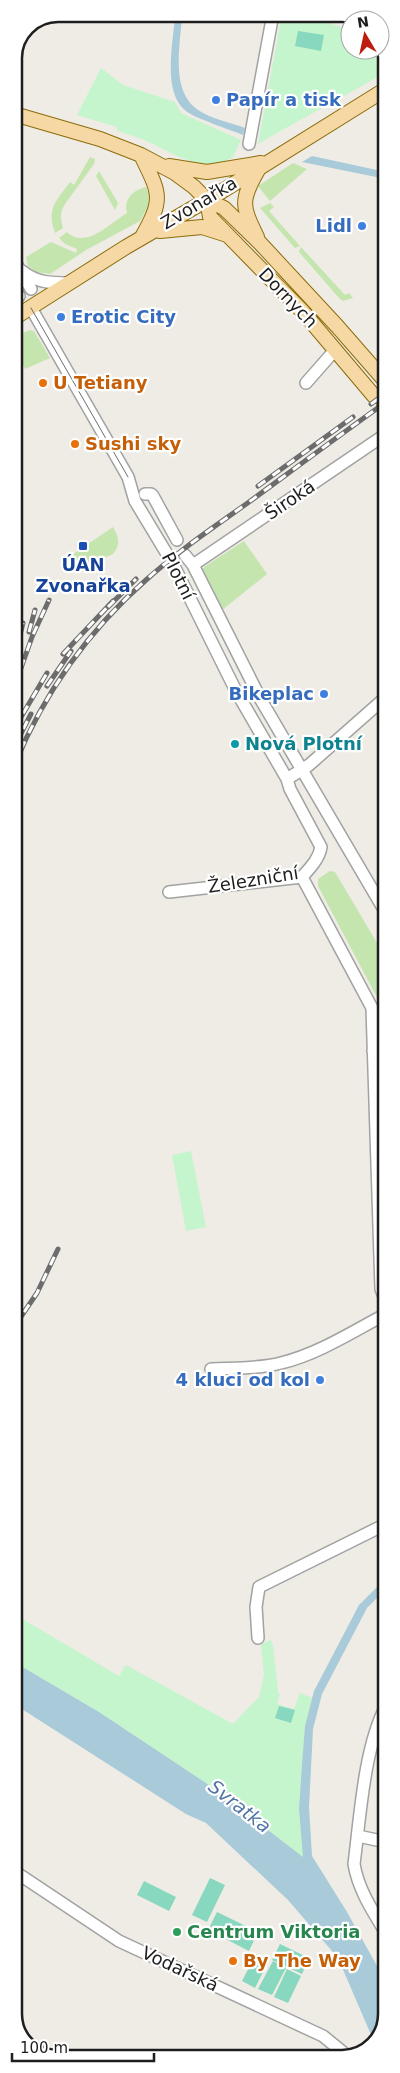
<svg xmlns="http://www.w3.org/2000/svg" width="400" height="2073" font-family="'DejaVu Sans',sans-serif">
  <rect width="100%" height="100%" fill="#eeece5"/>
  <path fill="#c5e5ae" d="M90 157 95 159 94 164 65 204C60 212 60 218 63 228L55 233C46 209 56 201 70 182L74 185Z
    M293 163 307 169 270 201 258 186Z
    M99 171 118 203 115 210 96 176Z
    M146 187 149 195 148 207 140 221 86 250 50 274 36 272 28 266 26 257 51 242 76 253 77 249 65 244 59 238 67 232C86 250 110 223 127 213 123 199 133 190 146 187Z
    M270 203 274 207 269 211 300 246 295 248 260 208Z
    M301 247 345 295 349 293 353 298 343 301 339 298 299 252Z
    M30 330 34 331 50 358 25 369 20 358 14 356V337Z
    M113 527C119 537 121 545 113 554 95 563 81 563 63 561Z
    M244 541 267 574 222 610 202 571 204 567Z
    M330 871 335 872 386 958V1013H383L380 1003 318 886V879Z"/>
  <path fill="#c5f5cc" d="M282 14H311L314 18 350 30V50H380V40L386 52V72C344 97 300 119 258 144Z
    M101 68 123 85 175 102 181 113 241 140 233 157C202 176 171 151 142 139 134 136 125 134 117 130V127L77 115Z
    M191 1151 206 1227 186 1231 172 1155Z
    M14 1614 119 1676 126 1665 233 1724 259 1697 264 1675 261 1644 271 1640 273 1645 278 1693 280 1694 277 1704 294 1709 300 1693 312 1698 305 1726 299 1809 304 1858 215 1789 99 1712 14 1662Z"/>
  <path fill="#88d7bf" d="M298 31 324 35 321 51 295 46Z
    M279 1706 295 1710 291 1723 275 1718Z
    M210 1878 225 1885 207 1922 192 1915Z
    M144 1881 176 1897 169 1911 137 1895Z
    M217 1912 258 1932 249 1951 208 1930Z
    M280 1944 309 1958 302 1974 272 1960Z
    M256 1954 269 1960 255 1988 242 1981Z
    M273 1961 286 1968 272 1995 258 1989Z
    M287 1969 301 1976 288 2003 274 1997Z"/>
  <path fill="#a8cad9" d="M175 14H182C181 43 169 90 198 110 209 118 232 123 245 128L243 135C231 130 194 118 186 111 161 91 174 41 175 14Z
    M312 156 386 172V179L302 162Z
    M386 1578V1589L367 1608 322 1694 313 1729 309 1807 312 1856 347 1912 386 1982V2015L375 2044 338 1958 288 1900 206 1823 186 1814 14 1704V1662L99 1712 215 1789 303 1857 299 1809 302 1764 305 1726 314 1691 359 1605Z"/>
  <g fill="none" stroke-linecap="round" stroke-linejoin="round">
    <g stroke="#a2a2a2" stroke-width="14">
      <path id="minor" d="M249 144 273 14
        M14 260 31 289
        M22 271C37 283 51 283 70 283
        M14 288 19 296
        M31 308 128 477 135 501 173 564 236 691 287 779 290 789 321 847C319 859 310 868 302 877L169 892
        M306 383 335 350
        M145 494H151L153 496 177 540
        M185 555 193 565 261 700 386 913
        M193 565 386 434
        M287 779 309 765 386 697
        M302 877 372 1008 381 1289 386 1302
        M373 1051 386 1047
        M211 1369C234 1368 258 1369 281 1363 318 1354 352 1332 386 1314
        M258 1638 256 1607 259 1587 386 1524
        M386 1706C364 1747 360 1818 354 1864 358 1889 373 1912 386 1933
        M358 1836 386 1842
        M14 1871 119 1941 323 2036 350 2058"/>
    </g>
    <g stroke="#8d6c0b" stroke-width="16">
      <path id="major" d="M14 114 100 139 141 155 175 173 194 187 207 200 224 208 260 243 337 326 386 382
        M141 155C160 194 164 198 142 237
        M169 166 207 172 261 163
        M207 200 210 217 303 312 374 396
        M160 231 202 227 224 234
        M257 237C242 206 240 201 258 170
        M14 318 126 247 224 190 386 89
        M384 407 386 409"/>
    </g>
    <use href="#minor" stroke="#fff" stroke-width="11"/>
    <use href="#major" stroke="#f5d8a3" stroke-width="14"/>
    <path stroke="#6c6c6c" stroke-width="1" d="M31 308 128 477"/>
    <g stroke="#6c6c6c" stroke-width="5">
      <path id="rail" d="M371 404 386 393
        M258 486 353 417
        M108 607 136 579
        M29 632 35 610
        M63 654 113 601
        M14 659 23 623
        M15 685 32 637 49 600
        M47 686 71 651
        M14 729 47 673
        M15 745 31 714
        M14 766C43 695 88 631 146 580 178 551 214 527 249 502 294 469 340 435 386 402
        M14 1327 37 1293 58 1249"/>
    </g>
    <use href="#rail" stroke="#fff" stroke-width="3" stroke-dasharray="9" stroke-linecap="butt"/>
  </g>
  <g fill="#3f7fe0" stroke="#fff" stroke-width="2">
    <circle cx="216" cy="100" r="5"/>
    <circle cx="362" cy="226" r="5"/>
    <circle cx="61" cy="317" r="5"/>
    <circle cx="324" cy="694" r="5"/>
    <circle cx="320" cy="1380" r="5"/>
  </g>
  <g fill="#e8710a" stroke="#fff" stroke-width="2">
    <circle cx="43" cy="383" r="5"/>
    <circle cx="75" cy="444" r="5"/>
    <circle cx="233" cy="1961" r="5"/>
  </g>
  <rect fill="#1a4fb4" stroke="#fff" stroke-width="2" x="78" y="541" width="10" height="10" rx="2.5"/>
  <circle fill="#0f9aa8" stroke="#fff" stroke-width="2" cx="235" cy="744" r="5"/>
  <circle fill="#2e9e5b" stroke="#fff" stroke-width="2" cx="177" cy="1932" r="5"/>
  <g text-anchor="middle" stroke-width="4.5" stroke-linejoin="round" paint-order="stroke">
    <g font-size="18" font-weight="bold" fill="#366cbe" stroke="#fff" text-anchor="end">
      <text x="226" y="106" text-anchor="start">Papír a tisk</text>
      <text x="352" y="232">Lidl</text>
      <text x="71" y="323" text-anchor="start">Erotic City</text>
      <text x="314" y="700">Bikeplac</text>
      <text x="310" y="1386">4 kluci od kol</text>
    </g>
    <g font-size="18" fill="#1e1e1e" stroke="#fff">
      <text transform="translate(199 203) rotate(-31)" y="6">Zvonařka</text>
      <text transform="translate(288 298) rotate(46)" y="6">Dornych</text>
      <text transform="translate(290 500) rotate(-34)" y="6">Široká</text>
      <text transform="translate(178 576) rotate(63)" y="6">Plotní</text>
      <text transform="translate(253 880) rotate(-9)" y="6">Železniční</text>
      <text transform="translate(180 1969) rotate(25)" y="6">Vodařská</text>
    </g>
    <g font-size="18" font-weight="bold" fill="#c56008" stroke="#fff" text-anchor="start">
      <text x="53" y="389">U Tetiany</text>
      <text x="85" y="450">Sushi sky</text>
      <text x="243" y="1967">By The Way</text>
    </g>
    <g font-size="18" font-weight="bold" fill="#164399" stroke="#fff">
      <text x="83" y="571">ÚAN<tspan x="83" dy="21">Zvonařka</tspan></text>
    </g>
    <g font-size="18" font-weight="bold" fill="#0d838f" stroke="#fff" text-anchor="start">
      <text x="245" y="750">Nová Plotní</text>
    </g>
    <g font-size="18" font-weight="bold" fill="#27864d" stroke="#fff" text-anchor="start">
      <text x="187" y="1938">Centrum Viktoria</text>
    </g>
    <g font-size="19" font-style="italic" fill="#5275a6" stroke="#fff">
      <text transform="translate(240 1806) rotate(38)" y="7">Svratka</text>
    </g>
  </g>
  <path d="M0 0H400V2073H0ZM58 22H342A36 36 0 0 1 378 58V2014A36 36 0 0 1 342 2050H58A36 36 0 0 1 22 2014V58A36 36 0 0 1 58 22Z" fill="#fff" fill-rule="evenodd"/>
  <path fill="none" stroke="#1e1e1e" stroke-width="2.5" d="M58 22H342A36 36 0 0 1 378 58V2014A36 36 0 0 1 342 2050H58A36 36 0 0 1 22 2014V58A36 36 0 0 1 58 22Z"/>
  <g transform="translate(365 35) rotate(351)"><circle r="24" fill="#ffffff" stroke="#a5a5a5"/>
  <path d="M0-4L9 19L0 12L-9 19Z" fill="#bd1c0f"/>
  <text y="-8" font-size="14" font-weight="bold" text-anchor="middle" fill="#1e1e1e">N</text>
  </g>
  <path d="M12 2053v8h142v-8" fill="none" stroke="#1e1e1e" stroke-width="2.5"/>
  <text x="20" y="2053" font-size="15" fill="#1e1e1e" stroke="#ffffff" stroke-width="4" paint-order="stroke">100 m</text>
</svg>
